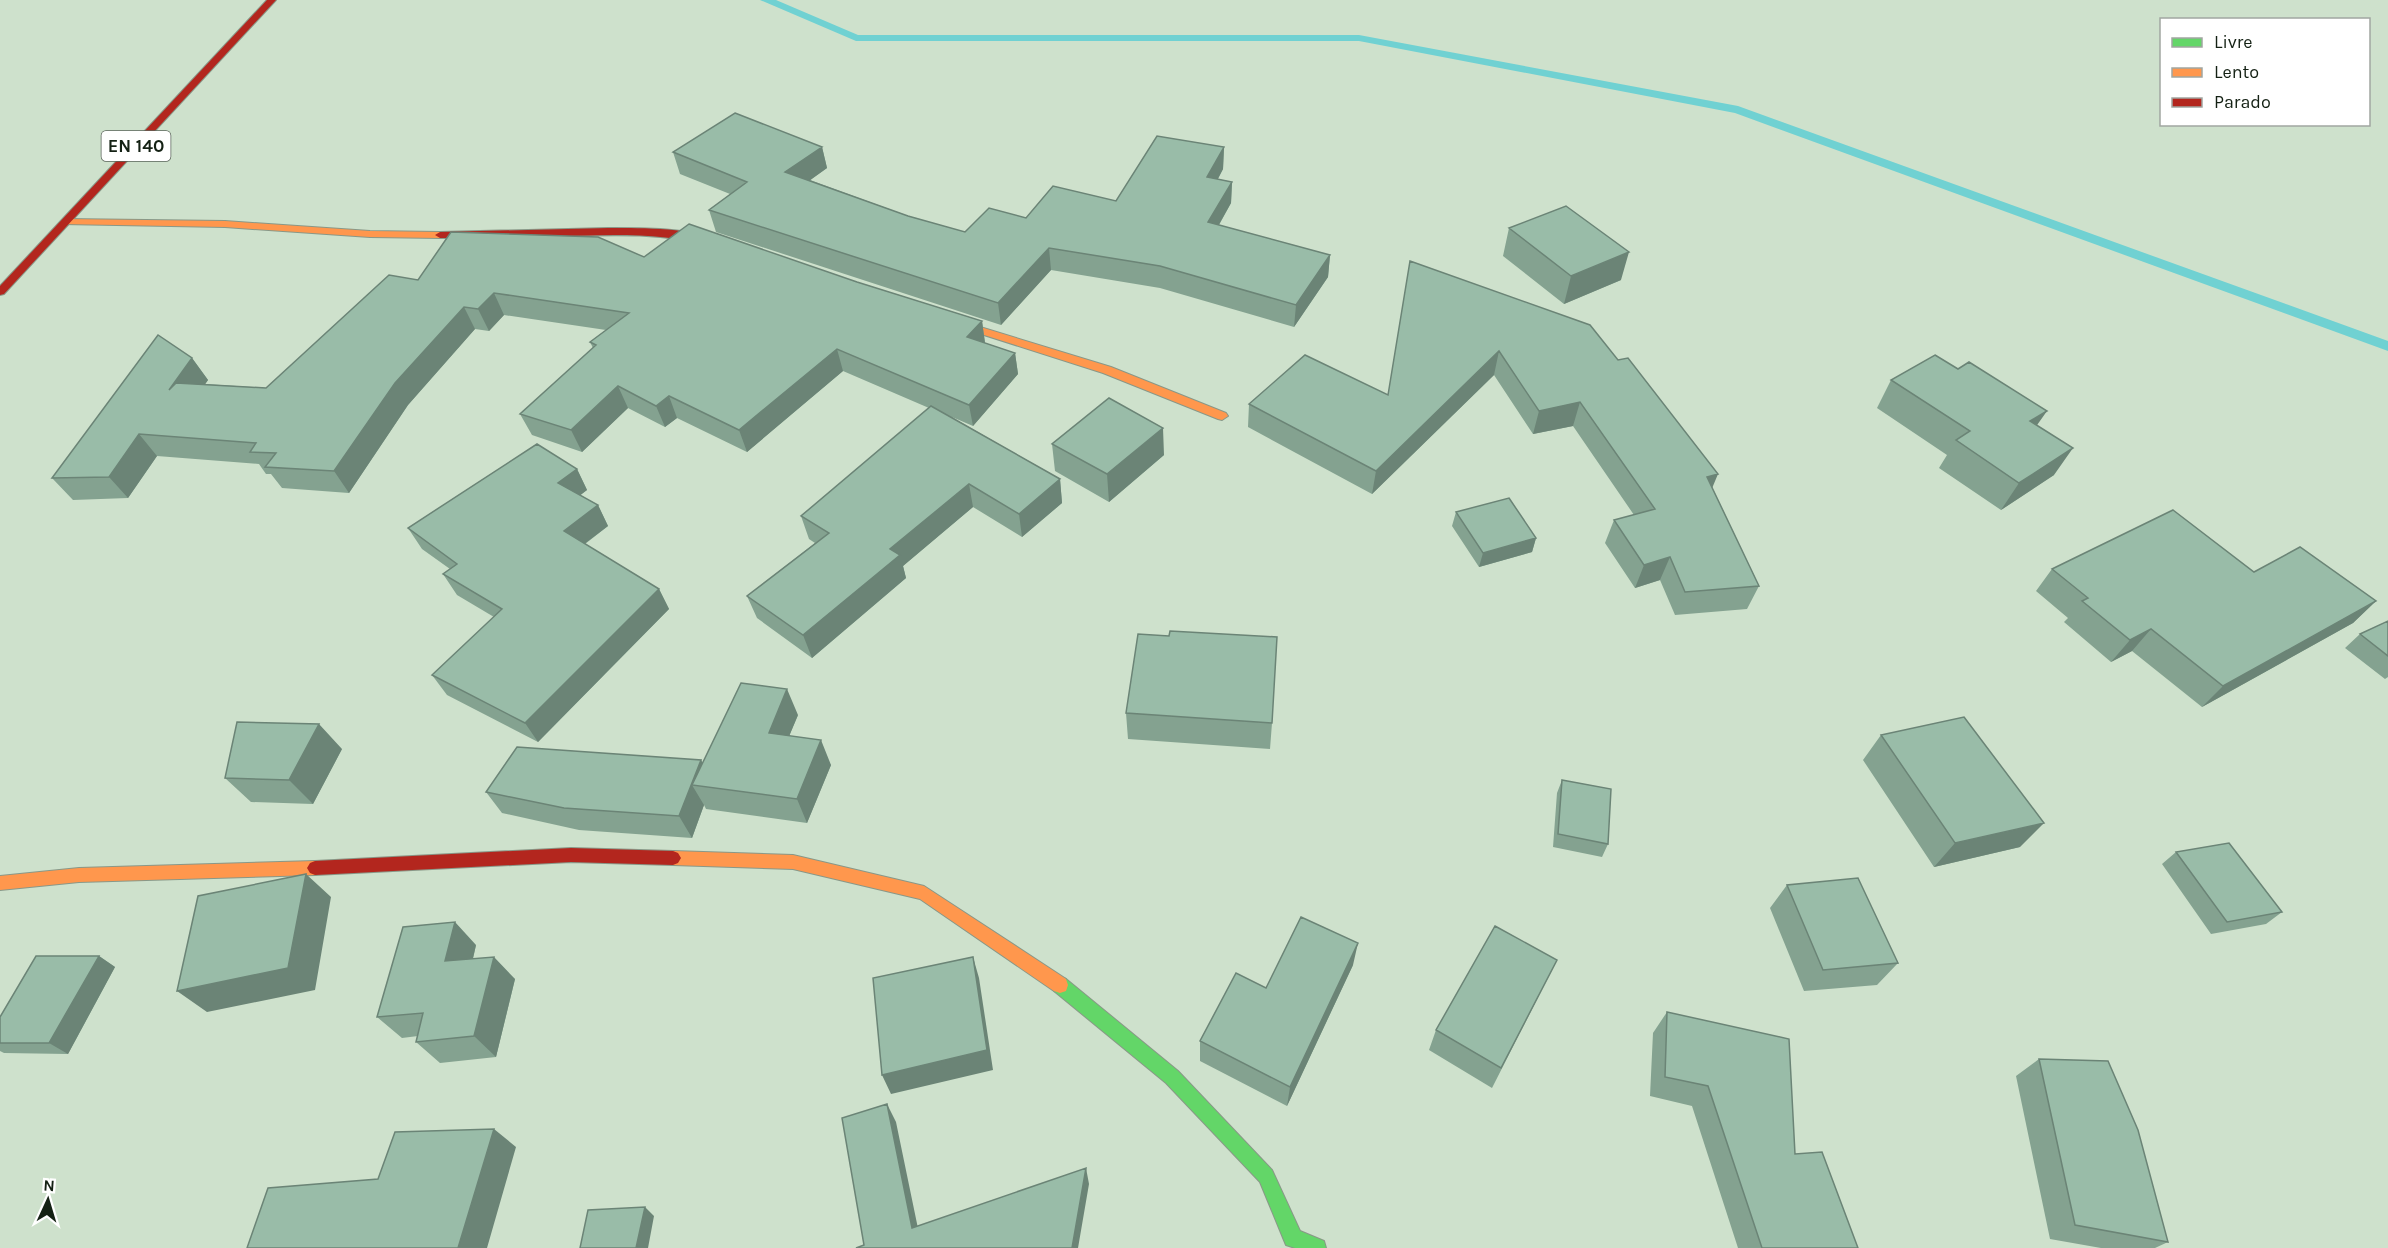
<svg xmlns="http://www.w3.org/2000/svg" width="2388" height="1248" font-family="Karla,sans-serif">
  <rect width="100%" height="100%" fill="#cee1cc"/>
  <g fill="none" stroke-linecap="round" stroke-linejoin="round">
    <path fill="#70d1d2" fill-rule="evenodd" d="M760 0H776L858 35H1359L1738 106 2388 341V351L1735 113 1359 41H856Z"/>
    <g stroke="#899888" stroke-width="2">
      <path id="fast" d="M1060 977 1066 979 1178 1071 1272 1170 1300 1231 1324 1241 1326 1248H1295L1286 1245 1260 1182 1166 1083 1054 991 1052 985 1054 979Z"/>
    </g>
    <g stroke="#899888" stroke-width="2">
      <path id="slow" d="M66 219 225 221 370 231 440 232 445 235 440 238 370 237 225 227 62 224V220Z
        M941 315 1111 367 1226 413 1228 416 1222 420 1218 419 1103 373 937 320V316Z
        M673 851 793 855 924 886 1066 979 1068 985 1066 991 1060 993 1054 991 920 899 793 869 673 865 668 863 665 858 668 853Z
        M315 861 320 863 323 868 320 873 315 875 79 882 0 890V876L79 868Z"/>
    </g>
    <g stroke="#899888" stroke-width="2">
      <path id="jam" d="M267 0H276L4 294 0 295V286Z
        M608 228C635 228 703 227 724 244L719 247C656 231 605 235 541 237 507 238 474 238 440 238L435 235 440 232Z
        M571 848 673 851 678 853 681 858 678 863 673 865 571 862 315 875 310 873 307 868 310 863 315 861Z"/>
    </g>
    <use href="#fast" fill="#63d668" fill-rule="evenodd"/>
    <use href="#slow" fill="#ff974d" fill-rule="evenodd"/>
    <use href="#jam" fill="#b3261e" fill-rule="evenodd"/>
  </g>
  <path fill="#84a290" d="M822 147 827 168 810 180 908 216 965 232 1026 218 1116 201 1224 147 1223 169 1218 179 1232 182 1231 203 1219 225 1330 255 1328 277 1294 327 1160 288 1051 270 1001 325 716 232 709 210 730 194 680 174 673 152Z
    M1509 228 1621 280 1564 304 1503 256Z
    M644 257 857 282 982 321 985 343 1015 353 1018 374 973 426 952 417 1060 479 1062 503 1022 537 973 507 903 566 906 578 812 658 757 618 747 596 815 543 809 539 801 516 929 408 843 371 747 452 677 418 665 427 628 408 582 452 532 435 520 414 593 348 590 342 606 330 504 315 489 331 475 329 408 405 349 493 282 488 271 474H266L259 464 157 456 128 498 73 500 52 478 192 358 208 380 205 384 266 388 418 280Z
    M1410 261 1712 487 1759 586 1747 609 1675 615 1660 580 1635 588 1605 543 1614 520 1634 515 1573 426 1533 434 1494 375 1372 494 1248 427 1249 404 1388 395Z
    M1891 380 2037 425 2054 475 2001 510 1939 468 1947 455 1877 408Z
    M1052 444 1164 455 1109 502 1055 471Z
    M577 469 587 490 580 495 598 505 608 526 585 544 659 589 669 609 538 742 447 695 432 675 494 617 457 595 443 574 450 569 422 549 408 528Z
    M1456 512 1536 538 1532 552 1479 567 1452 526Z
    M2052 569 2254 572 2376 601 2353 623 2202 707 2132 651 2111 662 2064 622 2068 618 2036 591Z
    M2388 621V677L2385 679 2345 648 2360 634Z
    M1126 713 1272 723 1270 749 1128 739Z
    M798 715 789 736 831 765 807 823 706 809 704 805 692 838 579 830 502 813 486 792 701 760 703 763Z
    M1881 735 2020 847 1934 867 1863 760Z
    M342 749 313 804 251 802 225 778Z
    M1562 780 1608 844 1602 857 1553 847 1557 793Z
    M2176 852 2282 912 2266 924 2211 934 2162 864Z
    M1787 885 1898 963 1877 985 1804 991 1770 908Z
    M476 945 473 959 515 979 496 1057 440 1063 416 1042 418 1036 402 1038 377 1017Z
    M99 956 115 967 68 1054 4 1053 0 1051V1017Z
    M1557 960 1492 1088 1429 1050 1436 1030Z
    M1353 965 1287 1106 1200 1061V1041L1266 988Z
    M1667 1012 1795 1154 1858 1248H1738L1692 1106 1650 1096 1653 1033Z
    M2039 1059 2168 1242 2155 1248H2101L2050 1239 2016 1076Z"/>
  <path fill="#6b8476" d="M822 147 827 168 791 194 785 172Z
    M1224 147 1223 169 1207 199V177Z
    M1232 182 1231 203 1208 244V222Z
    M1049 248 1051 270 1001 325 998 303Z
    M1629 252 1621 280 1564 304 1571 276Z
    M1330 255 1328 277 1294 327 1296 305Z
    M494 293 504 315 489 331 478 309Z
    M464 307 475 329 408 405 349 493 334 471 395 383Z
    M982 321 985 343 967 337Z
    M837 349 843 371 747 452 739 430Z
    M1499 351 1494 375 1372 494 1376 471Z
    M1015 353 1018 374 973 426 969 405Z
    M192 358 208 380 186 412 169 390Z
    M618 386 628 408 582 452 571 430Z
    M669 396 677 418 665 427 656 406Z
    M1580 402 1573 426 1533 434 1539 411Z
    M2047 411 2028 438 2030 421Z
    M1163 428 1164 455 1109 502 1107 474Z
    M139 434 157 456 128 498 109 477Z
    M2073 448 2054 475 2001 510 2019 483Z
    M577 469 587 490 569 504 558 483Z
    M1718 474 1708 498 1707 477Z
    M1060 479 1062 503 1022 537 1019 514Z
    M969 484 973 507 903 566 906 578 812 658 803 635 890 549Z
    M598 505 608 526 575 551 564 531Z
    M1536 538 1532 552 1479 567 1483 553Z
    M1670 557 1660 580 1635 588 1644 565Z
    M659 589 669 609 538 742 525 723Z
    M2376 601 2353 623 2202 707 2223 686Z
    M2151 629 2132 651 2111 662 2130 640Z
    M787 689 798 715 780 758 769 733Z
    M319 724 342 749 313 804 289 780Z
    M821 740 831 765 807 823 797 799Z
    M701 760 712 782 692 785 704 805 692 838 679 816Z
    M2044 823 2020 847 1934 867 1955 843Z
    M306 874 331 897 315 990 207 1012 177 991Z
    M455 922 476 945 467 983 445 961Z
    M1358 943 1353 965 1287 1106 1290 1087Z
    M99 956 115 967 68 1054 49 1043Z
    M494 957 515 979 496 1057 474 1036Z
    M973 957 979 978 993 1070 891 1094 882 1075Z
    M887 1104 896 1122 921 1243 912 1228Z
    M494 1129 516 1147 487 1248H458Z
    M1086 1168 1089 1184 1078 1248H1072Z
    M645 1207 654 1216 648 1248H636Z"/>
  <path fill="#99bca8" stroke="#6b8476" stroke-width="1.5" d="M735 113 822 147 785 172 908 216 965 232 989 208 1026 218 1053 186 1116 201 1157 136 1224 147 1207 177 1232 182 1208 222 1330 255 1296 305 1160 266 1049 248 998 303 709 210 747 182 673 152Z
    M1566 206 1629 252 1571 276 1509 228Z
    M689 224 857 282 982 321 967 337 1015 353 969 405 837 349 739 430 669 396 656 406 618 386 571 430 520 414 596 345 590 342 629 313 494 293 478 309 464 307 395 383 334 471 265 467 276 453 250 452 256 443 139 434 109 477 52 478 158 335 192 358 169 390 176 383 266 388 389 275 418 280 451 232 598 237 644 257Z
    M1410 261 1590 325 1618 360 1628 358 1718 474 1707 477 1759 586 1685 592 1670 557 1644 565 1614 520 1655 509 1580 402 1539 411 1499 351 1376 471 1249 404 1305 355 1388 395Z
    M1935 355 1958 369 1969 362 2047 411 2030 421 2073 448 2019 483 1956 440 1970 431 1891 380Z
    M1109 398 1163 428 1107 474 1052 444Z
    M931 406 1060 479 1019 514 969 484 890 549 900 555 803 635 747 596 829 533 801 516Z
    M537 444 577 469 558 483 598 505 564 531 659 589 525 723 432 675 502 609 443 574 457 564 408 528Z
    M1509 498 1536 538 1483 553 1456 512Z
    M2173 510 2254 572 2300 547 2376 601 2223 686 2151 629 2130 640 2082 601 2088 598 2052 569Z
    M2388 621V656L2360 634Z
    M1170 631 1277 637 1272 723 1126 713 1138 634 1169 636Z
    M741 683 787 689 769 733 821 740 797 799 692 785Z
    M1964 717 2044 823 1955 843 1881 735Z
    M237 722 319 724 289 780 225 778Z
    M517 747 701 760 679 816 564 808 486 792Z
    M1562 780 1611 789 1608 844 1558 834Z
    M2229 843 2282 912 2227 922 2176 852Z
    M306 874 288 968 177 991 198 896Z
    M1858 878 1898 963 1823 970 1787 885Z
    M1301 917 1358 943 1290 1087 1200 1041 1236 973 1266 988Z
    M455 922 445 961 494 957 474 1036 416 1042 423 1013 377 1017 403 927Z
    M1495 926 1557 960 1501 1068 1436 1030Z
    M36 956H99L49 1043H0V1017Z
    M973 957 987 1050 882 1075 873 978Z
    M1667 1012 1789 1039 1795 1154 1822 1152 1858 1248H1762L1708 1086 1665 1077Z
    M2039 1059 2108 1061 2138 1130 2168 1242 2075 1225Z
    M887 1104 912 1228 1086 1168 1072 1248H856L864 1245 842 1118Z
    M494 1129 458 1248H247L268 1188 378 1179 395 1132Z
    M645 1207 636 1248H580L588 1210Z"/>
  <g text-anchor="middle" stroke-width="4.5" stroke-linejoin="round" paint-order="stroke">
    <rect fill="#fff" stroke="#5a645a" stroke-width="1.5" x="101.5" y="131" width="69" height="30" rx="4.5"/>
    <g font-size="18" font-weight="bold" fill="#142114">
      <text x="136" y="152">EN 140</text>
    </g>
  </g>
  <rect x="2160" y="18" width="210" height="108" fill="#ffffff" stroke="#a1a6a1" stroke-width="1.5"/>
  <rect x="2172" y="38" width="30" height="9" fill="#63d668" stroke="#a1a6a1" stroke-width="1.5"/>
  <text x="2214" y="48" font-size="18" fill="#142114">Livre</text>
  <rect x="2172" y="68" width="30" height="9" fill="#ff974d" stroke="#a1a6a1" stroke-width="1.5"/>
  <text x="2214" y="78" font-size="18" fill="#142114">Lento</text>
  <rect x="2172" y="98" width="30" height="9" fill="#b3261e" stroke="#a1a6a1" stroke-width="1.5"/>
  <text x="2214" y="108" font-size="18" fill="#142114">Parado</text>
  <g transform="translate(48 1200) rotate(4)" stroke="#ffffff" stroke-width="4.5" paint-order="stroke">
  <path d="M0-4.5L10 22L0 15L-10 22Z" fill="#142114"/>
  <text y="-9" font-size="16" font-weight="bold" text-anchor="middle" fill="#142114">N</text>
  </g>
</svg>
